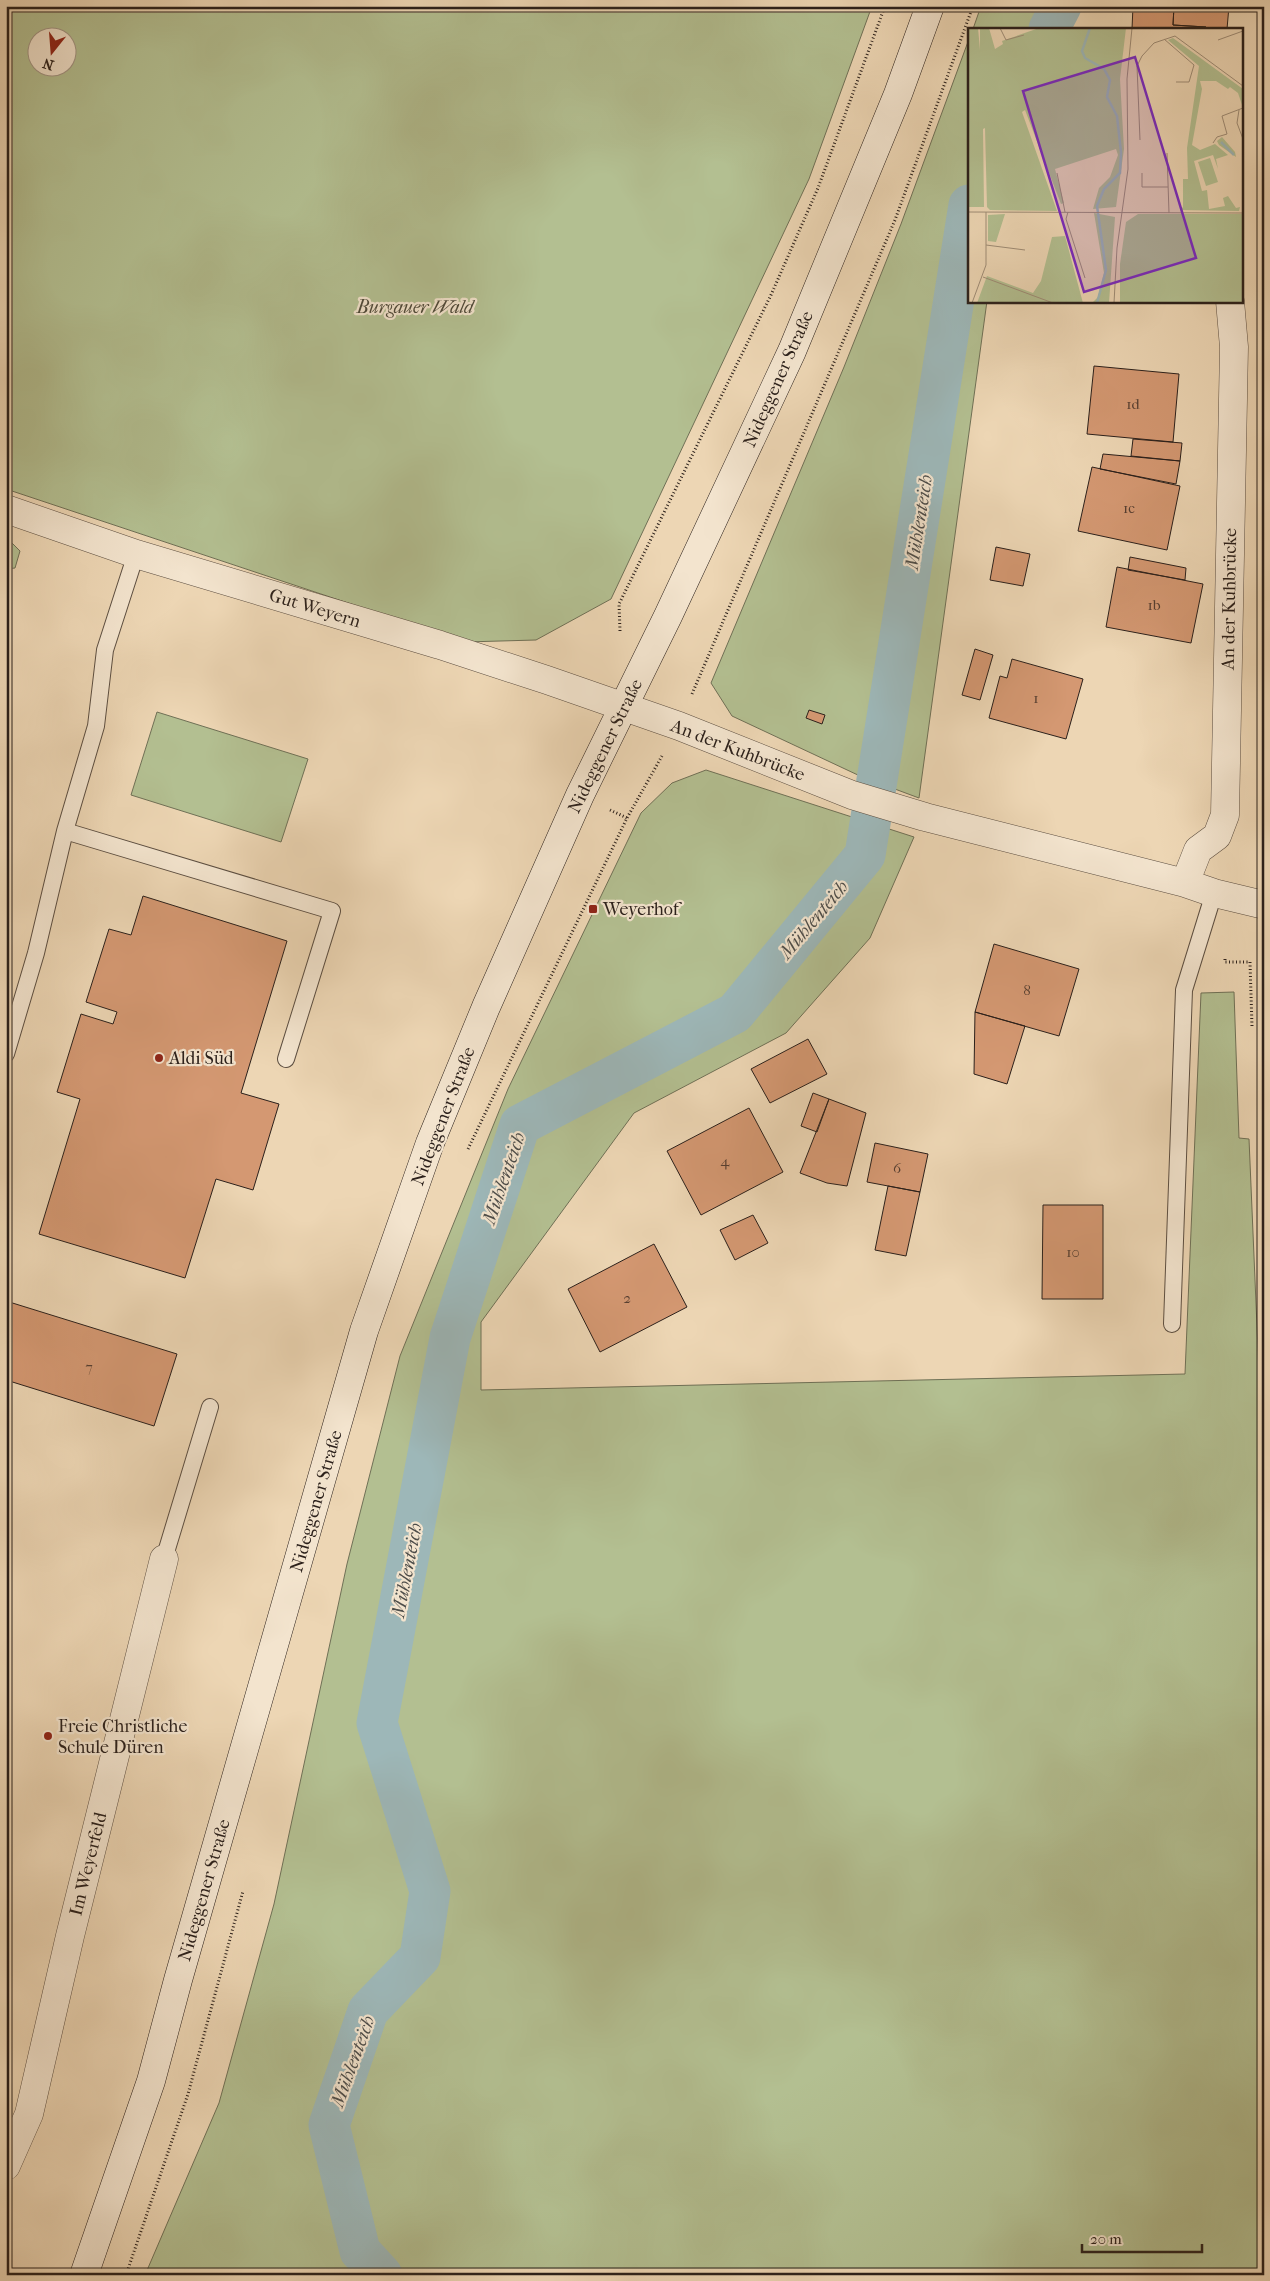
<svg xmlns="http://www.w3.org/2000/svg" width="1270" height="2281" font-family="'IM FELL French Canon',serif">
  <rect width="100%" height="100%" fill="#edd6b4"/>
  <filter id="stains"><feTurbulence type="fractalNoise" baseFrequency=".004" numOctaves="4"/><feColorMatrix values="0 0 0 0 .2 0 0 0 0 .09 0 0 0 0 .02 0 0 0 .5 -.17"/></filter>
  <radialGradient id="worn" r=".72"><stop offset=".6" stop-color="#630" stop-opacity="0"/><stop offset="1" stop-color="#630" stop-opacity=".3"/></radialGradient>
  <path fill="#b3bf91" stroke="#6f7056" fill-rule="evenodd" d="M6 6H872L809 179 611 599 536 640 465 642 6 489ZM38 38H68V68H38Z
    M981 6H1082L1069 29H973Z
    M969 39V301H987L919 798 860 776 732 716 711 683 844 367 901 224Z
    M6 537 20 551 15 568 6 569Z
    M157 712 308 759 281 842 131 795Z
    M706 770 914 837 870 938 786 1033 634 1113 481 1322V1390L1185 1374 1201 993 1234 992 1239 1138 1249 1139 1264 1491V2275H145L219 2103 274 1904 347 1564 400 1356 508 1089 641 813 672 783Z"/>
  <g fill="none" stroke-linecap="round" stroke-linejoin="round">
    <path stroke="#9db7b8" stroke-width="41" d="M1049 29 1061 6
      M382 2275 360 2251 329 2125 368 2011 420 1957 430 1891 377 1723 450 1338 520 1125 735 1013 865 855 969 205"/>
  </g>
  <path fill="#d49872" stroke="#2b201b" d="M1133 6H1174L1173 25 1206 27V29H1132Z
    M1174 6H1229L1227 29H1206V27L1173 25Z
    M1094 366 1179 374 1173 442 1087 434Z
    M1133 439 1182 443 1180 461 1131 456Z
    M1103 454 1180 461 1176 484 1100 469Z
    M1092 467 1180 486 1167 550 1078 531Z
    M996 547 1030 554 1023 586 990 580Z
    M1130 557 1186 568 1185 580 1128 570Z
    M1117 567 1203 584 1191 643 1106 627Z
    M975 649 993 655 980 700 962 695Z
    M1012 659 1083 679 1066 739 989 718 1000 676 1007 678Z
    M809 710 825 715 822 724 806 718Z
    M143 896 287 941 241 1093 279 1104 253 1190 216 1179 185 1278 39 1234 80 1099 57 1092 81 1014 113 1024 117 1012 86 1002 109 929 131 935Z
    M994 944 1079 969 1059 1036 975 1012Z
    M975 1012 1025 1026 1007 1084 974 1074Z
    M808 1039 827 1074 770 1103 751 1069Z
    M813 1093 829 1099 817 1132 801 1126Z
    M829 1099 866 1113 847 1186 827 1183 800 1173Z
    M749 1108 783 1172 701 1215 667 1151Z
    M875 1143 928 1154 920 1192 867 1182Z
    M888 1186 920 1192 906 1256 875 1250Z
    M1043 1205H1103V1299H1042Z
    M753 1215 768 1243 735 1260 720 1230Z
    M654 1244 687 1307 600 1352 568 1289Z
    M6 1301 177 1354 154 1426 6 1380Z"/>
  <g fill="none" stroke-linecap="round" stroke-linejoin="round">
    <g stroke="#5c4e41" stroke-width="18">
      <path id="service" d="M65 831 332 911 286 1059
        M6 1054 36 953 65 831 96 726 105 650 136 554
        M1172 1324 1184 990 1214 893
        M164 1559 210 1407"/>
    </g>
    <g stroke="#5c4e41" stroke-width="29">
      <path id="minor" d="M6 509 136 554 440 645 547 680 679 726 852 795 925 817 1185 883 1214 893 1264 905
        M1185 883 1198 850 1217 836 1225 815 1234 347 1230 301
        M6 2166 29 2114 70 1936 164 1559"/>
    </g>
    <g stroke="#2b201b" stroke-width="29">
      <path id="secondary" d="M84 2275 151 2081 178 1980 364 1331 430 1143 486 1007 580 795 668 616 792 351 898 94 930 6"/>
    </g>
    <path stroke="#2b201b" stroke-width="3" stroke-dasharray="1 2.5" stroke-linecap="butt" d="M620 631 619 604 771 295 818 188 885 6
      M692 694 895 220 973 6
      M610 810 627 818
      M1225 959V962H1250L1252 1027
      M468 1149 627 818 662 756
      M126 2275 188 2094 243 1891"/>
    <use href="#service" stroke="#f3e4ce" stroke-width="16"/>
    <use href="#minor" stroke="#f3e4ce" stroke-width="28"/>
    <use href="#secondary" stroke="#f3e4ce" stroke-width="28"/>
  </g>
  <g fill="#8f2418" stroke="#f3e4ce" stroke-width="2">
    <rect x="588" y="904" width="10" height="10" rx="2.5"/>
    <circle cx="159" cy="1058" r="5"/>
    <circle cx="48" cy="1736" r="5"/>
  </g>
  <g text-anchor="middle" stroke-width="4.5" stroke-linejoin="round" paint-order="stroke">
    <g font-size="15" fill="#553e31">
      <text x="1133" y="409">1d</text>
      <text x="1129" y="513">1c</text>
      <text x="1154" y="610">1b</text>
      <text x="1036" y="703">1</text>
      <text x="1027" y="995">8</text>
      <text x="725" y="1166">4</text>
      <text x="897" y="1173">6</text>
      <text x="1073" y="1257">10</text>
      <text x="627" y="1303">2</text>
      <text x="89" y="1372">7</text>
    </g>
    <g font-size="18" font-style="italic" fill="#4d4838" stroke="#f3e4ce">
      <text x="415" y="313">Burgauer Wald</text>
    </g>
    <g font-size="18" fill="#2b201b" stroke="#f3e4ce">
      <text transform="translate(778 379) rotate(-66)" y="6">Nideggener Straße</text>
      <text transform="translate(1229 599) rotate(-89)" y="6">An der Kuhbrücke</text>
      <text transform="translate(315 608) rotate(17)" y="6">Gut Weyern</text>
      <text transform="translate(605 746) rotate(-64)" y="6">Nideggener Straße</text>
      <text transform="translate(738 750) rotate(21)" y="6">An der Kuhbrücke</text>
      <text transform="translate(443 1116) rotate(-69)" y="6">Nideggener Straße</text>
      <text transform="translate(316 1501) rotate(-74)" y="6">Nideggener Straße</text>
      <text transform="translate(88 1864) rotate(-76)" y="6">Im Weyerfeld</text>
      <text transform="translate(204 1890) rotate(-74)" y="6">Nideggener Straße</text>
    </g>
    <g font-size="18" fill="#2b201b" stroke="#f3e4ce" text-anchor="start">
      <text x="603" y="915">Weyerhof</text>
      <text x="169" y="1064">Aldi Süd</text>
      <text x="58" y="1732">Freie Christliche<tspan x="58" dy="21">Schule Düren</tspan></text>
    </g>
    <g font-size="19" font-style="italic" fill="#4d4d4a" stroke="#f3e4ce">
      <text transform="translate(918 522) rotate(-81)" y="7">Mühlenteich</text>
      <text transform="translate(813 919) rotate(-50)" y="7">Mühlenteich</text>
      <text transform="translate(503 1178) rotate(-71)" y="7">Mühlenteich</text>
      <text transform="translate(406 1570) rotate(-79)" y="7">Mühlenteich</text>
      <text transform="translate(352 2061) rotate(-70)" y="7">Mühlenteich</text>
    </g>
  </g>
  <g transform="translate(968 28)">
    <rect width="275" height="275" fill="#edd6b4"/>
    <path d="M0 0H10L12 22V0H21L27 21 35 16 34 13 71 0H158L152 51 156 121 148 179 125 181 131 160 142 149 150 127 148 121 87 141 96 175 93 176 57 82 54 84 89 183 22 182 19 179 17 100 15 101 16 179H0ZM205 10 275 61 274 77 270 65 262 59 260 61 248 53H232L234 61 224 117 232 122 247 116 260 127 248 131 250 141 245 127 226 133 234 163 239 162 241 181 257 178 255 170 260 168 268 180 272 179 271 183 212 182 215 179V151H220L219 120 231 38 200 12ZM254 109 267 124 268 129 251 117 249 113ZM242 130 250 154 238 158 230 134ZM126 185 147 189 141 275H124L130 269 136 245ZM37 186 28 214 20 213V187ZM170 186H275V275H152V236L158 194ZM97 208 115 275H9L19 248 65 265 73 253 84 209Z" fill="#b3bf91"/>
    <path fill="none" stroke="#9db7b8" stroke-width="2.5" d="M122 0 114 23 117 30 136 41 142 52 139 69 149 88 153 124 152 145 136 161 129 178 138 242 129 275M253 114 266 127"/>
    <path fill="none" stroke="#9f8d77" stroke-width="1" d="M32 0 38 12 56 7M196 11 226 37 221 54H208M250 12 275 3M271 82 269 95 275 111M172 112 169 38 174 28 186 15 207 8 275 58M245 115 249 109 259 106 254 88 275 80M199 125 201 185M89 145 97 184M174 145V159H200M0 184 275 185M100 184 98 191 117 250M18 217 57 222M15 249 85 275M4 275 18 237V184M146 275 149 220 160 141 159 51 164 0"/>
    <path fill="#7b2cbf" fill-opacity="0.15" stroke="#7b2cbf" stroke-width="2.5" d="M167 29 228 230 116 264 55 63Z"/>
    <rect width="275" height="275" fill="none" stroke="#2b201b" stroke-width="2.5"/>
  </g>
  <rect width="1270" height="2281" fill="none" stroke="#edd6b4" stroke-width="25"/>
  <rect x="8" y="8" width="1255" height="2266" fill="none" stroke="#2b201b" stroke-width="2.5"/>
  <rect x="12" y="12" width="1245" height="2256" fill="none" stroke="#2b201b"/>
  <g transform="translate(52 52) rotate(197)"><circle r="24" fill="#f3e4ce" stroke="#a39686"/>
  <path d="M0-4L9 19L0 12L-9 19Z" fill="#8f2418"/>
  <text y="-8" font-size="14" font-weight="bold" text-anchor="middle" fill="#2b201b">N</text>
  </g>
  <path d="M1082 2244v8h120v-8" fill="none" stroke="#2b201b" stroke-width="2.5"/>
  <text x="1090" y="2244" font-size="15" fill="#2b201b" stroke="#f3e4ce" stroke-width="4" paint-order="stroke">20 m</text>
  <rect width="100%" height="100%" filter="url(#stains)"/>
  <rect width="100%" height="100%" fill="url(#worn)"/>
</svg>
